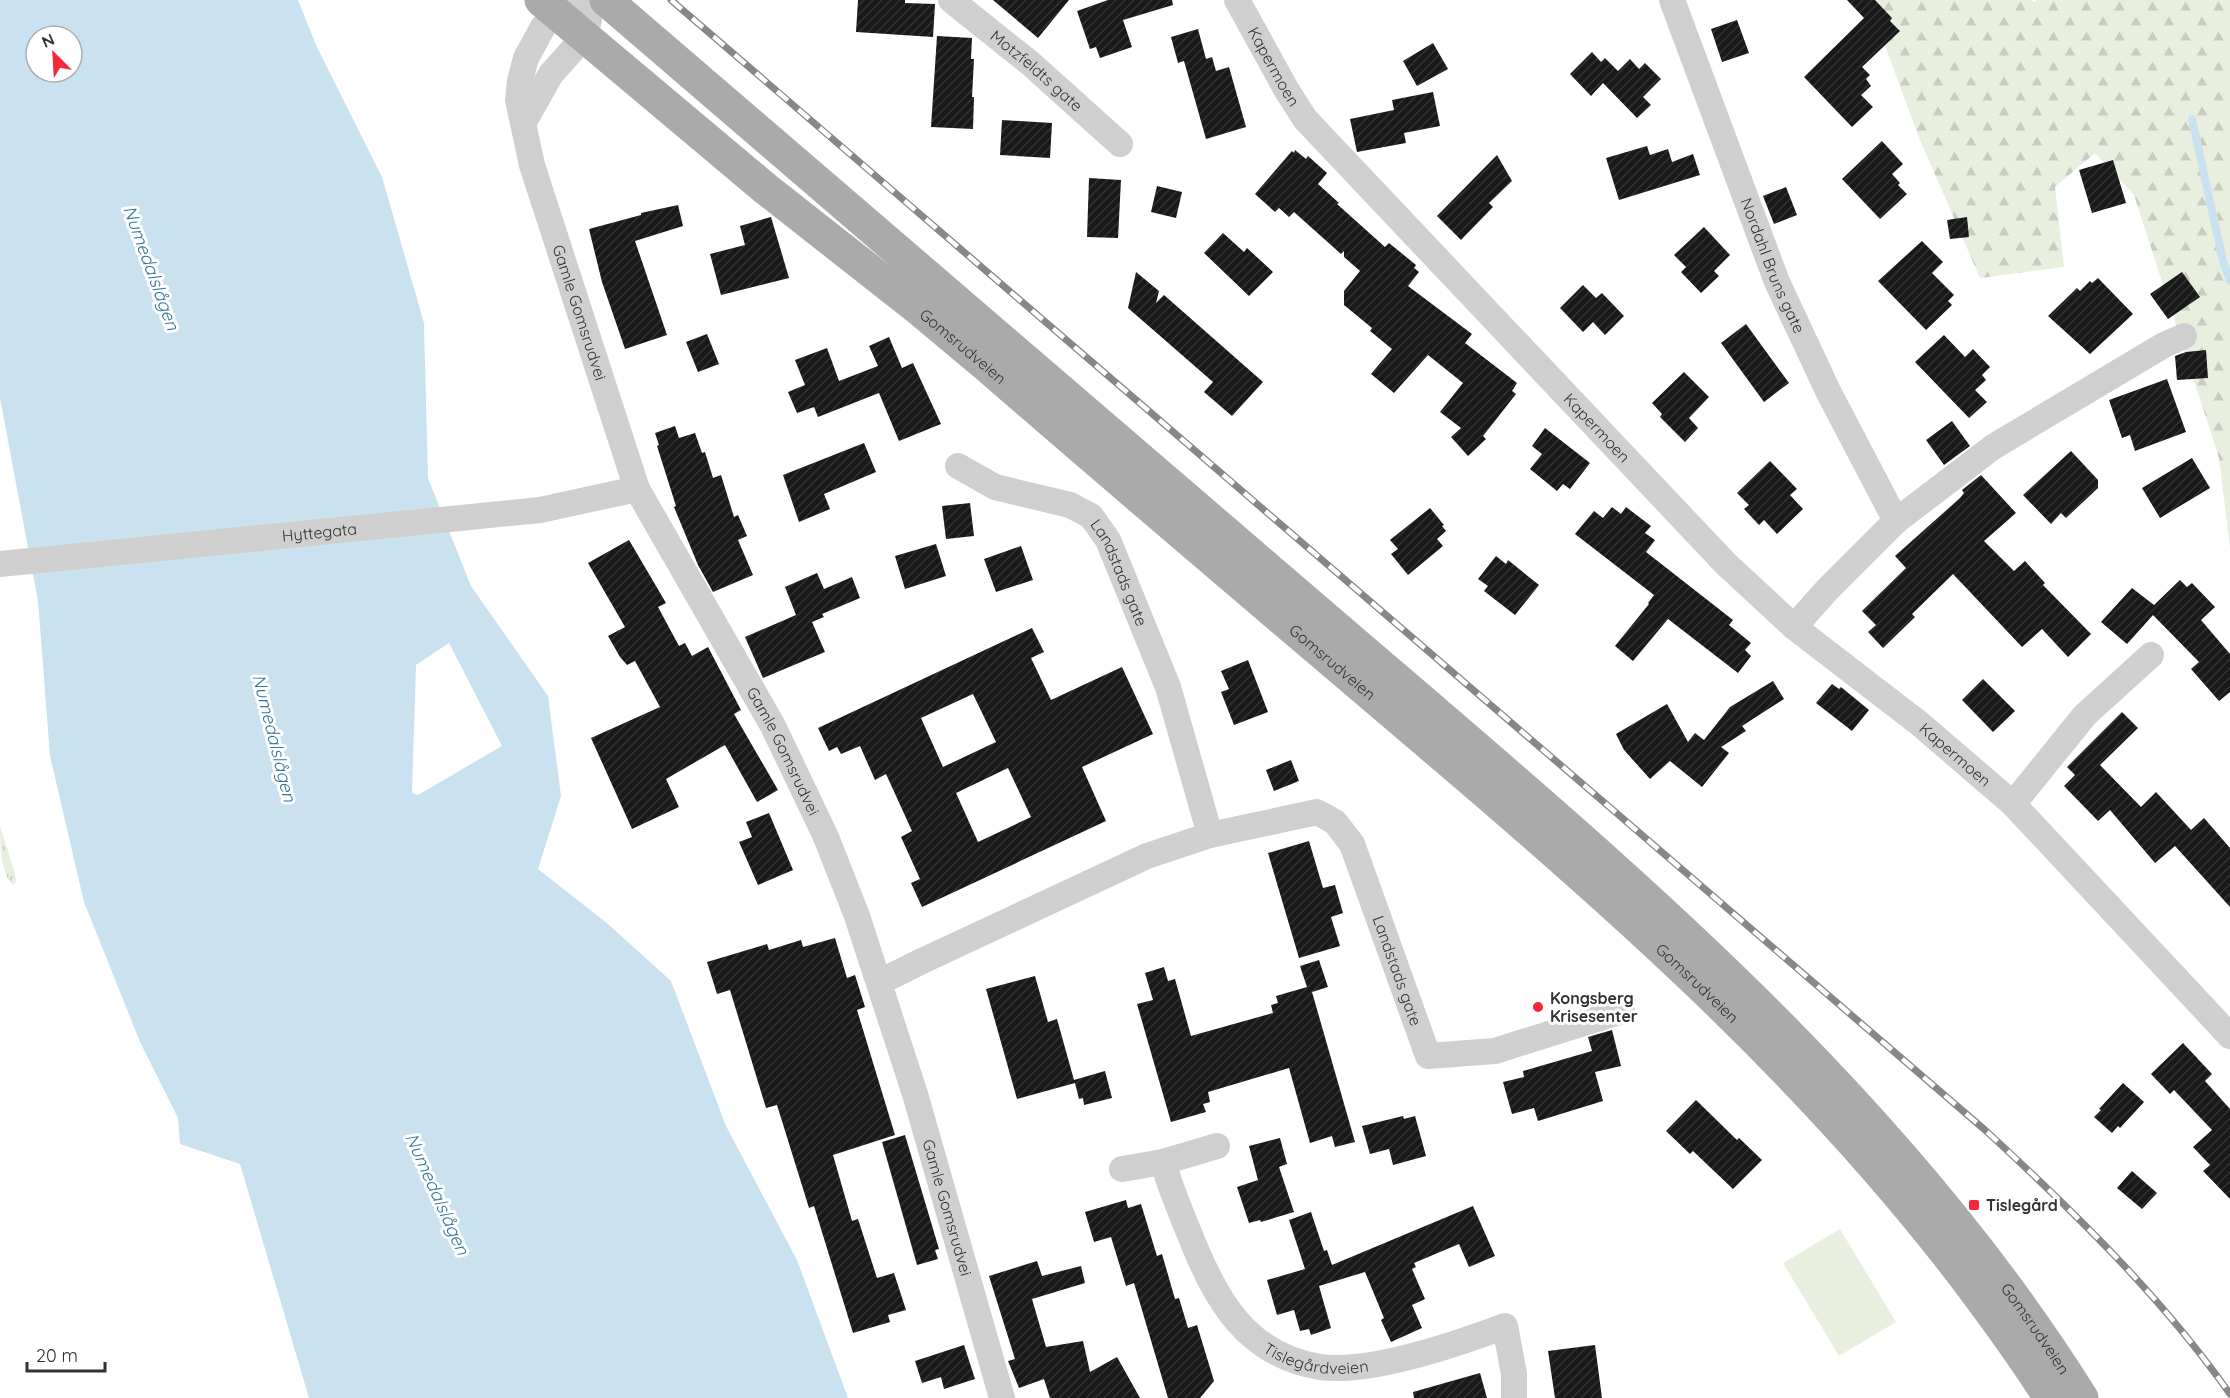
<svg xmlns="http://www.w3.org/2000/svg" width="2230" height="1398" font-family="Quicksand,sans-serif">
  <defs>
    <pattern id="grass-tufts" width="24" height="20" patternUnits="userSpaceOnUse" patternTransform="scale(1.5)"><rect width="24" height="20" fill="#e8efdf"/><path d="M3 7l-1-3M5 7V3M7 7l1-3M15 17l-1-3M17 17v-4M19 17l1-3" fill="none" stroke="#c7cdc0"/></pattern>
    <pattern id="forest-firs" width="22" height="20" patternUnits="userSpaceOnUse" patternTransform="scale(1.5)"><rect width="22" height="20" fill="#e8efdf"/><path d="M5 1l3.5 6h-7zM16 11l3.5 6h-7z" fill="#c7cdc0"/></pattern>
    <pattern id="building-hatch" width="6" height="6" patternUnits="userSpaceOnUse" patternTransform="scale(1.5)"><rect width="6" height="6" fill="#191919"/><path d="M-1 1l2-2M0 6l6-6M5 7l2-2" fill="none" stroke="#323232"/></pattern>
  </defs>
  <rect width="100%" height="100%" fill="#fff"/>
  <path fill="url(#grass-tufts)" d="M0 826 15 874 16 882 13 885C0 873 0 844 0 826Z"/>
  <path fill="url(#forest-firs)" d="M1868 0H2032L2034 2 2037 0H2230V547L2219 458 2134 195 2095 153 2055 187 2064 267 1980 278 1920 140Z"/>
  <path fill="#e8efdf" d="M1840 1229 1896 1322 1839 1356 1783 1263Z"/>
  <path fill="#cae2f0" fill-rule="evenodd" d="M0 0H298L316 45 382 177 424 323 428 478 471 586 548 696 561 796 538 869 608 924 671 981 726 1126 797 1260 848 1398H309L240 1164 180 1144 178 1118 140 1042 84 902 50 756 38 601 0 398ZM36 36H72V72H36ZM449 643 502 746 418 795 412 793 416 665Z"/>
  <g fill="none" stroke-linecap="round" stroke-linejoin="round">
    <path stroke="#cae2f0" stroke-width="8" d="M2192 119 2223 261 2230 281"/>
  </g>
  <path fill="url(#building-hatch)" fill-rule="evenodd" d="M858 0H905V3L935 4 933 37 856 32Z
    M993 0H1069L1038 38Z
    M1108 0H1172L1173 5 1123 20 1132 47 1100 58 1096 47 1090 49 1077 11Z
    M1847 0H1875L1892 18 1890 21 1900 31 1862 67 1870 75 1866 79 1871 86 1861 95 1873 107 1852 127 1804 77 1864 18Z
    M1737 20 1749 53 1722 62 1711 29Z
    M1198 29 1206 59 1212 57 1216 71 1229 67 1246 127 1206 139 1184 61 1178 63 1171 37Z
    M937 36 972 38 971 59H974L972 97H974L973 129 931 127Z
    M1433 43 1448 69 1417 86 1403 61Z
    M1592 52 1601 62 1605 58 1618 71 1630 59 1639 69 1645 63 1661 79 1643 97 1651 105 1637 118 1603 83 1591 96 1570 74Z
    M1433 92 1440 126 1404 133 1406 143 1357 152 1350 119 1394 110 1392 100Z
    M1002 120 1052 123 1050 158 1000 155Z
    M1882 141 1903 164 1892 174 1900 183 1898 185 1907 194 1880 219 1842 179Z
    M1647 146 1650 155 1668 149 1672 162 1693 154 1700 175 1619 200 1606 158Z
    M1295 150 1306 159 1308 156 1327 173 1318 184 1339 203 1337 204 1385 247 1389 243 1416 265 1414 268 1419 272 1408 286 1472 334 1465 343 1517 383 1512 391 1516 394 1483 436 1486 439 1468 456 1451 437 1461 428 1440 412 1463 383 1428 355 1394 393 1371 374 1392 349 1370 331 1372 328 1344 305V291L1360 271 1344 257V251L1341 254 1294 212 1289 217 1279 208 1275 212 1255 194 1292 151 1294 153Z
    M1497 155 1512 181 1489 203 1493 207 1461 240 1437 216Z
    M2113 160 2126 203 2092 213 2079 170Z
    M1089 178 1121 180 1118 238 1087 237Z
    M1157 186 1182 192 1176 218 1151 212Z
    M1786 187 1797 215 1774 224 1763 196Z
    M678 205 683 226 635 241 667 335 625 349 602 282 589 229 641 215V213Z
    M771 217 789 278 721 295 710 254 745 245 740 226Z
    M1967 217 1969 237 1950 239 1947 220Z
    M1704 227 1730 255 1714 271 1719 276 1701 293 1681 272 1686 267 1674 255Z
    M1223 233 1244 252 1247 248 1273 272 1249 296 1204 253Z
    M1922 241 1943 262 1932 273 1954 295 1948 301 1952 305 1926 330 1878 281Z
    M1136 272 1159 291 1156 303 1164 295 1263 382 1232 416 1204 392 1213 382 1128 308Z
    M2182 272 2200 297 2168 319 2150 294Z
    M2098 278 2133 314 2090 354 2048 316 2077 288 2080 291 2090 281 2092 283Z
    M1583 285 1596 298 1602 293 1624 316 1605 335 1593 322 1583 332 1560 308Z
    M1746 324 1789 383 1764 402 1721 343Z
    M707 334 719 364 698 372 686 342Z
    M1944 335 1965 357 1973 349 1990 367 1982 375 1986 380 1975 390 1987 402 1969 418 1915 362Z
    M889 337 902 368 913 363 941 424 899 441 879 393 818 417 814 407 797 413 788 392 805 385 795 360 827 348 839 381 878 366 869 346Z
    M2206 350 2208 378 2177 380 2175 356 2186 352Z
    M1684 372 1709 397 1689 418 1698 428 1685 442 1660 417 1662 414 1652 403Z
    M2167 379 2186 432 2135 451 2130 435 2122 438 2109 400Z
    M1952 421 1970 446 1944 465 1926 440Z
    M675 426 679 438 695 433 702 453 705 452 713 478 721 475 734 517 738 515 747 536 738 540 753 575 713 592 698 565 674 507 676 506 657 446 659 445 655 433Z
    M1545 428 1590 463 1570 489 1563 484 1557 491 1530 469 1542 454 1532 446Z
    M864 443 876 472 824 494 830 509 799 522 783 475Z
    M2071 451 2098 480V488L2066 518 2061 513 2051 524 2023 495Z
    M2192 458 2210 488 2160 518 2142 488Z
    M1770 461 1797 489 1790 495 1803 509 1777 534 1764 520 1759 525 1744 509 1749 505 1737 493Z
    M1981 475 2016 513 1984 541 2014 571 2025 561 2045 583 2043 585 2091 634 2068 657 2042 629 2022 647 1953 574 1912 614 1915 617 1883 648 1868 632 1876 625 1862 611 1906 568 1895 556 1960 498 1964 493 1962 490Z
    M970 503 974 536 946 539 942 506Z
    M1612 507 1621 514 1626 507 1651 526 1645 533 1655 540 1646 552 1733 620 1729 625 1751 643 1745 650 1751 656 1738 673 1668 619 1633 661 1615 646 1649 604 1648 603 1654 595 1575 534 1594 511 1603 518Z
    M1430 508 1444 525 1442 526 1446 531 1437 539 1443 546 1408 575 1391 554 1398 549 1390 540Z
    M629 540 666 603 658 607 679 646 685 643 692 656 708 647 741 710 734 714 778 790 757 802 725 745 666 779 679 807 632 829 591 738 660 707 635 661 627 665 620 657 608 636 625 627 588 563Z
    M936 544 946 576 905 589 895 556Z
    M1021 546 1033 580 996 592 984 559Z
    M1496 556 1506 564 1508 560 1539 585 1515 615 1484 591 1488 586 1478 579Z
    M817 573 824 589 852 577 860 598 822 614 824 617 812 622 825 652 763 678 745 637 796 615 785 587Z
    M2180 580 2187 587 2192 583 2215 607 2201 620 2230 654V692L2219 701 2191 669 2199 662 2153 615 2127 644 2101 622 2132 588 2154 605Z
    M1032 628 1044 652 1031 658 1051 700 1122 667 1153 734 1082 767 1106 821 922 907 911 883 920 879 901 837 912 831 886 774 875 780 860 746 841 754 837 747 829 751 818 728ZM973 694 996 742 943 767 921 718ZM1008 768 1031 817 978 842 956 793Z
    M1248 660 1268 712 1234 725 1221 692 1229 689 1221 671Z
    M1983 679 2015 711 1993 732 1962 700Z
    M1773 681 1784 699 1742 726 1746 731 1721 747 1729 753 1702 787 1670 761 1650 779 1624 750 1616 734 1667 704 1688 742 1695 733 1704 740 1730 707Z
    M1832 684 1839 689 1841 687 1869 710 1852 731 1816 703Z
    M2122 712 2138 728 2100 765 2141 807 2156 792 2191 830 2204 818 2230 848V907L2175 846 2155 863 2110 810 2098 821 2064 786 2075 775 2067 767Z
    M1291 760 1299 781 1274 791 1266 770Z
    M769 813 793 870 758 885 739 842 752 837 746 822Z
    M1309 841 1323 888 1335 885 1343 913 1331 917 1340 946 1299 958 1268 853Z
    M835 938 847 978 855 975 865 1007 857 1010 895 1135 833 1155 852 1221 858 1219 877 1278 894 1273 906 1310 888 1315 890 1322 853 1333 814 1206 809 1208 777 1105 766 1108 730 990 717 994 707 962 767 944 769 950 801 940 803 947Z
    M1319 960 1328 987 1312 992 1355 1142 1335 1147 1332 1136 1310 1143 1289 1068 1208 1092 1210 1102 1203 1104 1206 1112 1171 1122 1137 1004 1153 1000 1145 973 1164 967 1168 981 1175 979 1191 1036 1273 1013 1271 1005 1278 1003 1276 996 1307 987 1300 966Z
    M1035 976 1048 1022 1057 1019 1074 1080 1105 1071 1112 1098 1084 1105 1083 1098 1079 1099 1075 1083 1017 1099 986 989Z
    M1612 1030 1621 1066 1595 1072 1603 1101 1538 1121 1534 1108 1512 1114 1503 1082 1524 1077 1523 1071 1592 1051 1588 1037Z
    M2183 1043 2212 1074 2205 1081 2230 1109V1199L2203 1171 2210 1165 2193 1147 2212 1130 2174 1090 2170 1094 2151 1074Z
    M2123 1083 2144 1102 2120 1128 2118 1126 2112 1133 2094 1117 2101 1110 2099 1109Z
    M1696 1100 1737 1140 1739 1138 1762 1160 1733 1189 1693 1151 1690 1154 1666 1131Z
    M1403 1116 1404 1119 1415 1116 1426 1156 1393 1165 1389 1149 1370 1154 1362 1126Z
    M905 1135 939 1249 935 1250 938 1259 917 1265 882 1142Z
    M1280 1138 1287 1164 1279 1167 1294 1212 1261 1222 1260 1220 1249 1223 1237 1187 1258 1180 1249 1146Z
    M2132 1171 2157 1193 2142 1209 2117 1188Z
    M1126 1200 1128 1208 1141 1204 1157 1256 1162 1254 1175 1299 1179 1298 1188 1328 1197 1325 1214 1381 1200 1398H1168L1134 1283 1126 1286 1111 1237 1094 1242 1085 1212Z
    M1473 1206 1495 1256 1469 1267 1459 1244 1414 1263 1416 1267 1412 1269 1425 1299 1412 1305 1422 1328 1391 1342 1381 1320 1384 1318 1365 1272 1319 1286 1331 1328 1311 1335 1309 1329 1300 1331 1294 1310 1277 1315 1267 1280 1305 1269 1289 1220 1311 1212 1324 1251 1327 1250 1332 1265Z
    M1037 1261 1042 1276 1081 1266 1085 1283 1032 1299 1046 1347 1083 1341 1090 1372 1117 1357 1140 1398H1050L1044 1379 1019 1388 1008 1361 1015 1359 989 1276Z
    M964 1345 975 1379 944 1389 941 1377 922 1383 915 1361Z
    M1595 1345 1602 1398H1555L1548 1351Z
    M1480 1373 1487 1398H1414L1413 1392Z"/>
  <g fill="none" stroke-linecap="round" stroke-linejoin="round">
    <g stroke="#cfcfcf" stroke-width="26">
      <path id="s1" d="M584 0 556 12 543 27 526 58 520 81 518 100 532 165 637 489 773 726 826 837 857 916 915 1094 1002 1398"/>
      <path id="s2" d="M951 0 1031 64 1120 144"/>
      <path id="s3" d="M1237 0 1286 89 1305 119 1726 564 1794 627 1920 724 2013 804 2230 1036"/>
      <path id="s4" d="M1672 0 1777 282 1828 391 1896 521"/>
      <path d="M524 122 551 74 584 37 589 20"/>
      <path id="s5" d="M958 466 995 487 1070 505 1091 516 1108 540 1168 687 1210 835"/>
      <path id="s6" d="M0 564 540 510 637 489"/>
      <path d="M1794 627 1827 590 1896 521 1993 447 2164 345 2184 336"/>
      <path d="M2013 804 2085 715 2151 655"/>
      <path id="s7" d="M880 982 920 962 1147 856 1210 835 1317 812 1335 822 1352 844 1428 1056 1495 1051 1622 1011"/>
      <path id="s8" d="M1163 1162C1170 1187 1180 1211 1190 1235 1215 1298 1245 1355 1320 1367 1371 1374 1457 1344 1505 1326L1514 1374V1398"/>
      <path d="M1122 1169 1163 1162 1217 1146"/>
    </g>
    <g stroke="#aaa" stroke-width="33">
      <path id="s9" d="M541 0 766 189 920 310 987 366C1135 495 1286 622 1436 750 1629 914 1820 1084 1973 1288 2000 1324 2026 1360 2050 1398"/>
      <path id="s10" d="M606 0C850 208 1093 418 1337 628 1607 860 1891 1092 2082 1398"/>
    </g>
    <g stroke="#878787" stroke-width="7">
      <path id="rail" d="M671 0 1985 1130C2073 1211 2161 1296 2230 1394"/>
    </g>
    <use href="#rail" stroke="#fff" stroke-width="4.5" stroke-dasharray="14" stroke-linecap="butt"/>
  </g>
  <g fill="#f5283a" stroke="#fff" stroke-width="2">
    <circle cx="1538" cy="1007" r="6"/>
    <rect x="1968" y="1199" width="12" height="12" rx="3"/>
  </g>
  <g text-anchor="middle" stroke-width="6" stroke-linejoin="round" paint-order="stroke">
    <g font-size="16" fill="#323232" stroke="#fff">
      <text dy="6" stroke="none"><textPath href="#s3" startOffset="76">Kapermoen</textPath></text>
      <text dy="6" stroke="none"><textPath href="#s2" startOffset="111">Motzfeldts gate</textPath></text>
      <text dy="6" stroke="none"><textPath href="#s4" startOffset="284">Nordahl Bruns gate</textPath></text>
      <text dy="6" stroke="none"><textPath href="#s1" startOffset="350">Gamle Gomsrudvei</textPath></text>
      <text dy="6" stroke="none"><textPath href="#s9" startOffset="546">Gomsrudveien</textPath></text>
      <text dy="6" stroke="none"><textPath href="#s3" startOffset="562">Kapermoen</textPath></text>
      <text dy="6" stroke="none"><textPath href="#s6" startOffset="321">Hyttegata</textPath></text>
      <text dy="6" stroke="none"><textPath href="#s5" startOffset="207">Landstads gate</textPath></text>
      <text dy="6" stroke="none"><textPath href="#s9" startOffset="1032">Gomsrudveien</textPath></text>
      <text dy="6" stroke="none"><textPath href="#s1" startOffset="836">Gamle Gomsrudvei</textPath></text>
      <text dy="6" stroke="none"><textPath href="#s3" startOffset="1048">Kapermoen</textPath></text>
      <text dy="6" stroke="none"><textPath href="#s7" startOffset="654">Landstads gate</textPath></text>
      <text dy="6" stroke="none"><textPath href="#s9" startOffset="1518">Gomsrudveien</textPath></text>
      <text dy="6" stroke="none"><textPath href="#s1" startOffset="1322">Gamle Gomsrudvei</textPath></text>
      <text dy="6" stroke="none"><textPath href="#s10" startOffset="1956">Gomsrudveien</textPath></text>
      <text dy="6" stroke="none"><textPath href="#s8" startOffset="268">Tislegårdveien</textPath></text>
    </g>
    <g font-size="16" font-weight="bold" fill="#323232" stroke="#fff" text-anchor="start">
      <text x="1550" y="1004">Kongsberg<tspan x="1550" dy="18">Krisesenter</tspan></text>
      <text x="1986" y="1211">Tislegård</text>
    </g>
    <g font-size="18" font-style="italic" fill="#37769c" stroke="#fff">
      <text transform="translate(151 268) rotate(70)" y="6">Numedalslågen</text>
      <text transform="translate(274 738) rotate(76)" y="6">Numedalslågen</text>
      <text transform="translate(437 1194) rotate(66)" y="6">Numedalslågen</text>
    </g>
  </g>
  <g transform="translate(54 54) rotate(336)"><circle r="28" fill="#ffffff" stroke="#adadad" stroke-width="1.5"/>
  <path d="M0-4.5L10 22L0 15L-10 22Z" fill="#f5283a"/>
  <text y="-9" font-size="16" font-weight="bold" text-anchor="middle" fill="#323232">N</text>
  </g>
  <path d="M27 1362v9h78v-9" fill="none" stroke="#323232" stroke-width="3"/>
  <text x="36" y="1362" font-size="18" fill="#323232" stroke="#ffffff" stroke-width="4.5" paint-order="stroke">20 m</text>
</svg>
